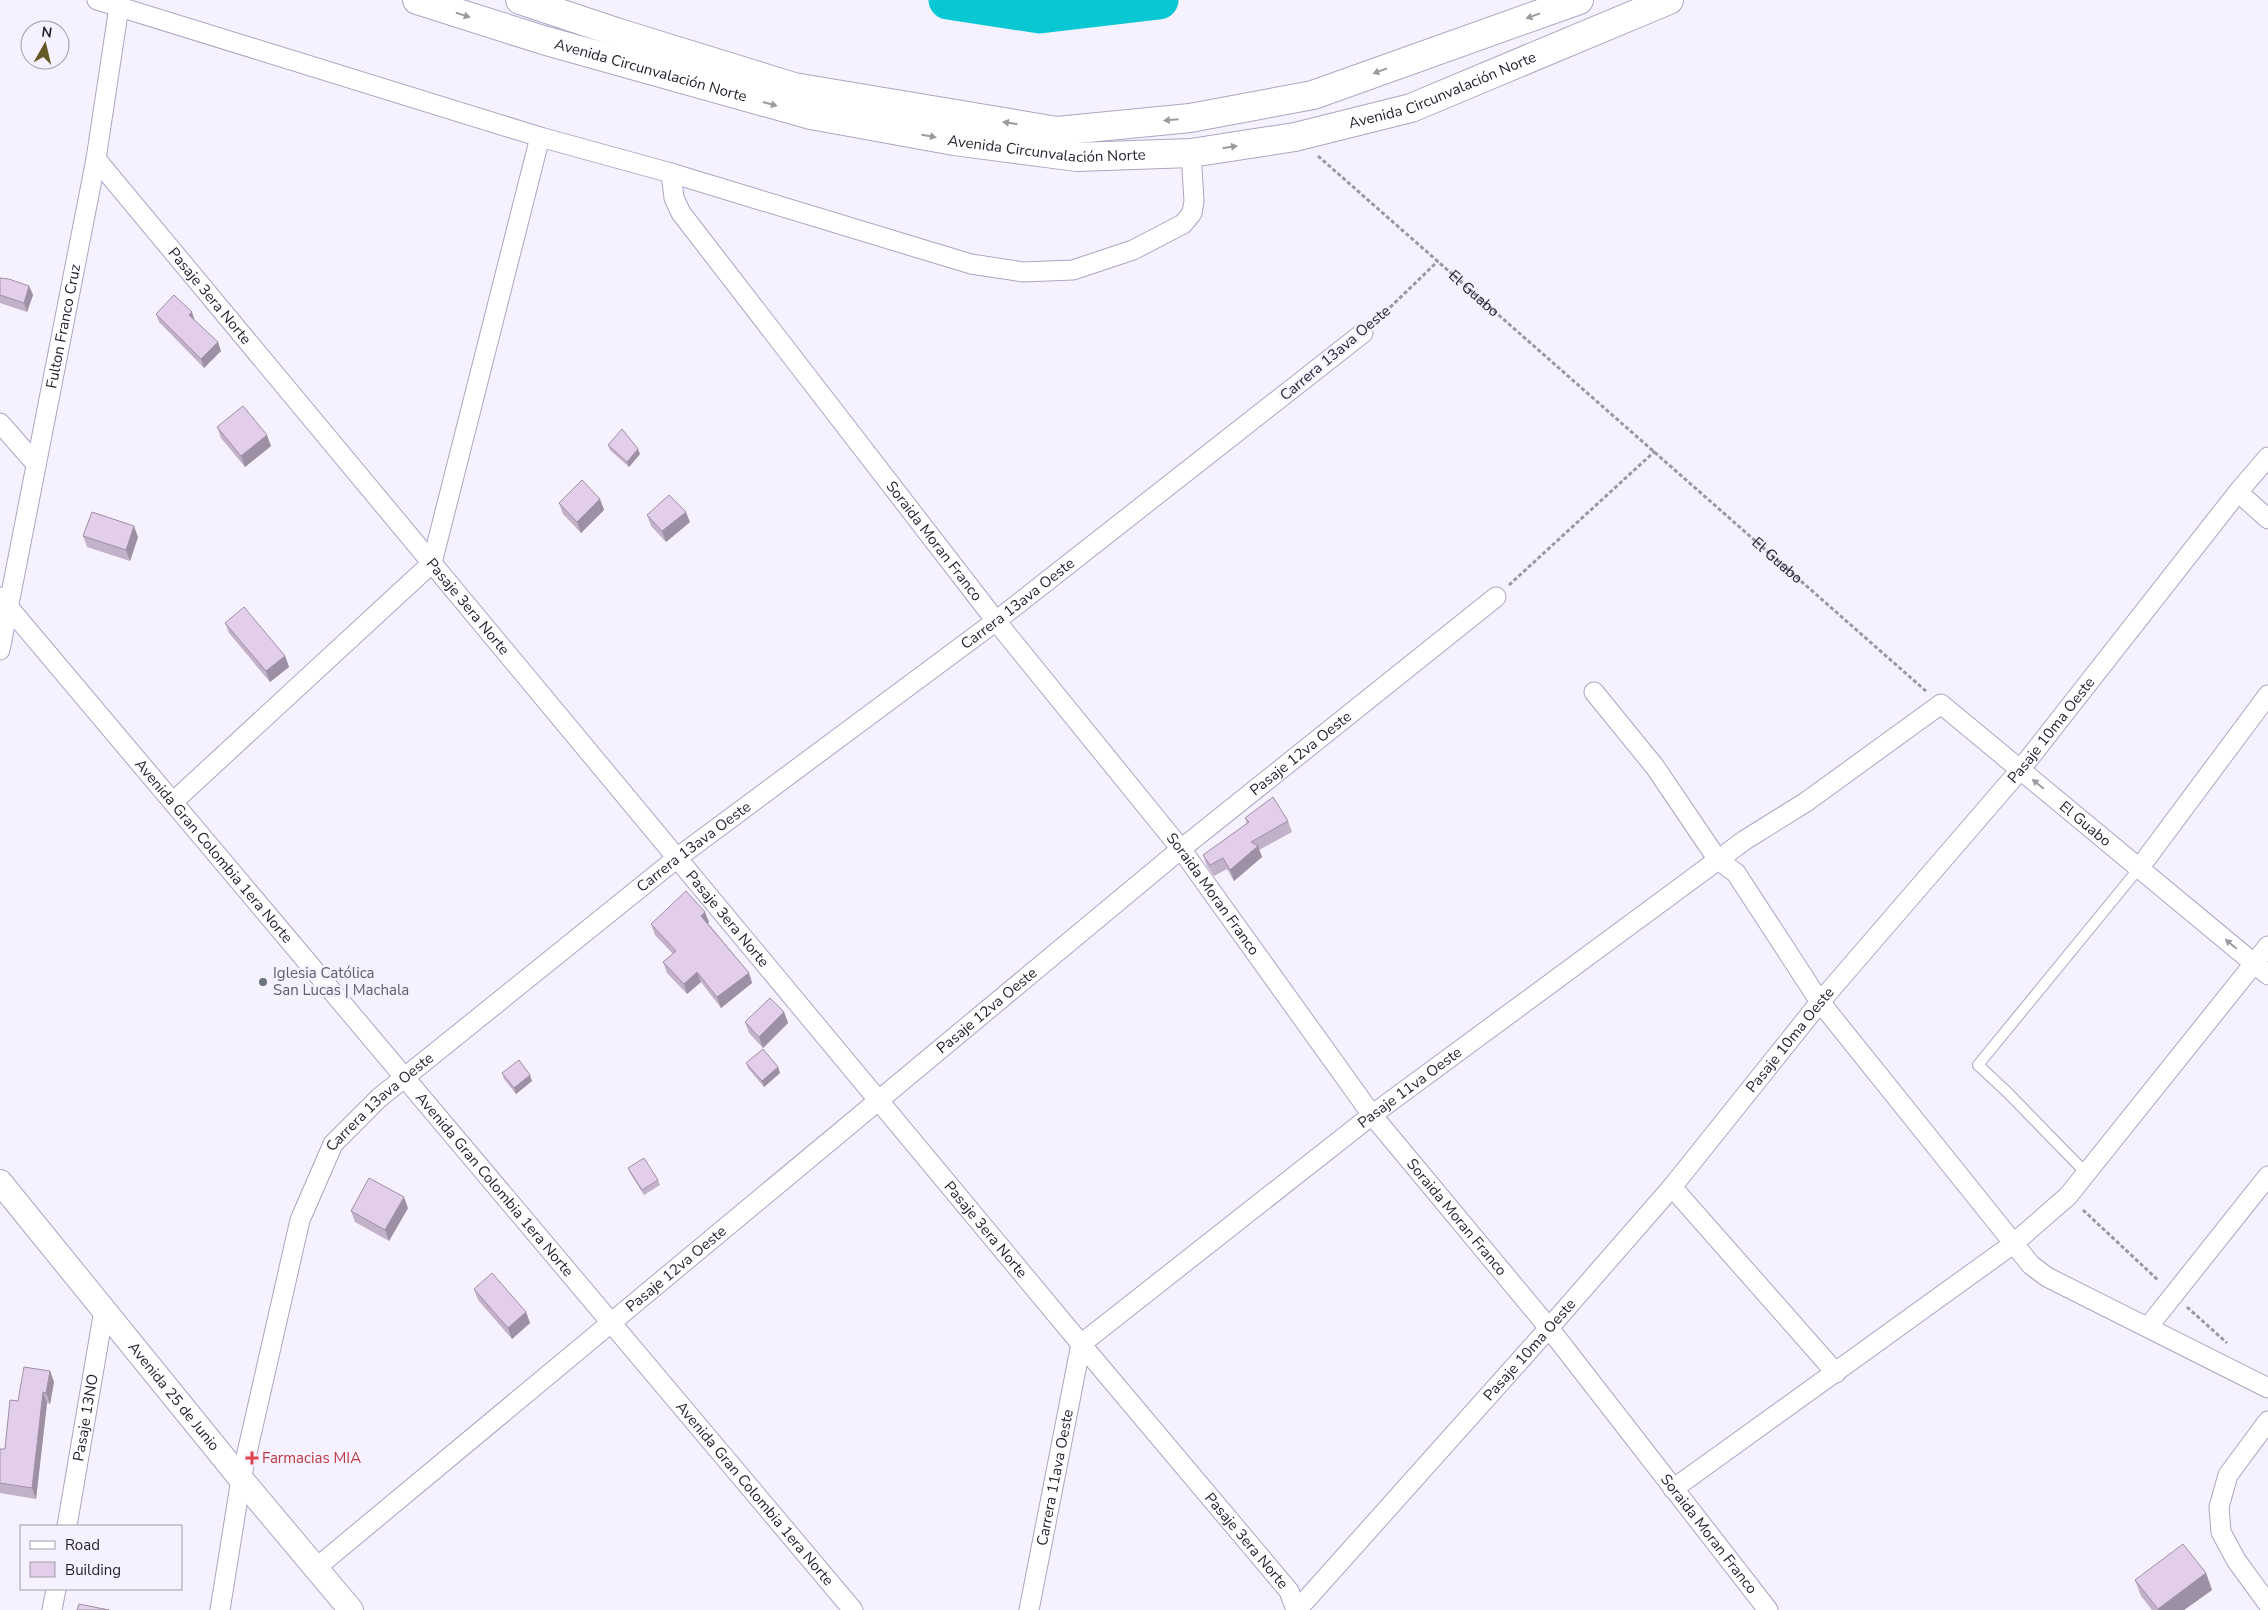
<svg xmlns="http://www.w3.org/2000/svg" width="2268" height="1610" font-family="'Nunito Sans',sans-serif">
  <rect width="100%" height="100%" fill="#f5f1fe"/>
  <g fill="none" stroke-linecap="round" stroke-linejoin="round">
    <path stroke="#09c8d3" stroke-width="39" d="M948 0 1040 14 1159 0"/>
    <g stroke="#aea4c3" stroke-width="12">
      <path id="service" d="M2085 1172 2007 1092 1978 1065 2140 867"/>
    </g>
    <g stroke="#aea4c3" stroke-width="21">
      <g id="minor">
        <path d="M97 0 540 137 671 173 971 264 1023 272 1073 270 1133 250 1183 224 1192 213 1194 201 1191 153"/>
        <path id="s2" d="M96 159 1081 1344 1289 1591 1296 1610"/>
        <path id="s3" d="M671 173 674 198 681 213 996 621 1181 849 1372 1115 1549 1328 1768 1610"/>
        <path d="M0 423 36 464"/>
        <path d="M2238 492 2268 519"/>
        <path id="s4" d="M0 597 853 1610"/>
        <path id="s5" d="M0 650 96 159 120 0"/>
        <path d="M1594 692 1655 767 1718 860 1736 873 1820 1002 2031 1265 2047 1277 2268 1388"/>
        <path d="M173 802 432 563 540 137"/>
        <path d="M2140 867 2268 695"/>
        <path d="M1672 1187 1836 1373"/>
        <path d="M2148 1327 2268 1176"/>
        <path d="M2268 1421 2228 1475 2219 1507 2221 1532 2236 1560 2268 1604"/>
        <path d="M1673 1489 2013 1244 2068 1196 2268 946"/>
        <path id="s6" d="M67 1526 104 1310"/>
        <path id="s7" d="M316 1568 1181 849 1496 597"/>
        <path d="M52 1610 56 1589"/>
        <path id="s8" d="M220 1610 241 1479 300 1220 333 1144 379 1098 677 858 996 621 1363 333"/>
        <path id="s9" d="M1029 1610 1081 1344 1372 1115 1745 840 1806 802 1941 704 2268 975"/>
        <path id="s10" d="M1297 1610 1549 1328 1672 1187 1820 1002 2020 770 2238 492 2268 457"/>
      </g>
    </g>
    <g stroke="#aea4c3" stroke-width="26">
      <g id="tertiary">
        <path id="s11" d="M0 1182 241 1479 351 1610"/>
      </g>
    </g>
    <g stroke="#aea4c3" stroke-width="30">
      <g id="secondary">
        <path id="s12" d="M417 0 543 40 811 115 954 141 1077 157 1191 153 1295 137 1411 108 1669 0"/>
        <path d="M520 0 619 33 794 87 1057 131 1190 118 1313 95 1579 0"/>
      </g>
    </g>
    <g stroke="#9b97a3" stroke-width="3" stroke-dasharray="4 2.5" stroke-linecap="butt">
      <path id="s1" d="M1318 156 1927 692"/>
      <path d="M1376 321 1438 261"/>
      <path d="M1509 585 1655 451"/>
      <path d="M2083 1210 2159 1281"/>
      <path d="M2187 1307 2227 1343"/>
    </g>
    <use href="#service" stroke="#fff" stroke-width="10"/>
    <use href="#minor" stroke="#fff" stroke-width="19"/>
    <use href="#tertiary" stroke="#fff" stroke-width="24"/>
    <use href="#secondary" stroke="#fff" stroke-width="28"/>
  </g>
  <path fill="#c2b1c9" d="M0 278 29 286 33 295 27 312 0 303Z
    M156 314 195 320 221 351 204 368 159 322Z
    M217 427 271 446 245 467 221 438Z
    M608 445 640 454 629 467 610 450Z
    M600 499 604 510 581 533 563 514 559 503Z
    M647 515 690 522 666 542 651 526Z
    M83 536 138 537 130 561 87 547Z
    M225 623 285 656 289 667 270 682 229 633Z
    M1245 818 1288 821 1292 832 1259 850 1262 857 1234 881 1227 869 1214 876 1207 866 1203 855 1247 824Z
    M709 922 708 923 749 973 752 983 721 1008 701 982 687 994 667 973 663 962 673 954 655 935 651 924Z
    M784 1012 788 1023 763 1048 749 1033 745 1022Z
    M746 1063 778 1067 780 1073 764 1087 748 1068Z
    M502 1073 532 1081 516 1094 504 1079Z
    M628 1168 658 1180 660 1185 644 1195 630 1173Z
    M408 1208 389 1241 355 1222 351 1211Z
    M474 1289 526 1312 530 1323 512 1339 478 1300Z
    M50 1371 54 1382 50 1404 47 1403 36 1499 0 1493V1449H5L18 1401Z
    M2206 1573 2212 1590 2184 1610H2152L2141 1596 2135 1580Z"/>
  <path fill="#9e90a4" d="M29 286 33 295 27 312 24 303Z
    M192 312 195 321 189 315Z
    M218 342 221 351 204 368 201 359Z
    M267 435 271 446 245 467 241 456Z
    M638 449 640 454 629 467 627 462Z
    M600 499 604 510 581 533 577 522Z
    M686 512 690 522 666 542 662 531Z
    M134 526 138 537 130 561 126 550Z
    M285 656 289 667 270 682 266 671Z
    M1258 846 1262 857 1234 881 1230 870Z
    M705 912 709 922 705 926 701 916Z
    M697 972 701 982 687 994 684 984Z
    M749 973 752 983 721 1008 717 997Z
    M784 1012 788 1023 763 1048 759 1037Z
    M778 1067 780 1073 764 1087 762 1081Z
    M530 1075 532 1081 516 1094 514 1088Z
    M404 1197 408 1208 389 1241 385 1230Z
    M526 1312 530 1323 512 1339 508 1328Z
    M50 1371 54 1382 50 1404 46 1393Z
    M43 1392 47 1403 36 1499 32 1488Z
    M2206 1573 2212 1590 2184 1610H2158V1609Z"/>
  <path fill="#e2ceea" stroke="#9e90a4" d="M0 278 9 279 29 286 24 303 0 295Z
    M174 295 192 312 189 315 218 342 201 359 156 314Z
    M243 406 267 435 241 456 217 427Z
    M622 429 638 449 627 462 608 445Z
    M582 480 600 499 577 522 559 503Z
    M669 495 686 512 662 531 647 515Z
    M92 512 134 526 126 550 83 536Z
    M244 607 285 656 266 671 225 623Z
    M1273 797 1288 821 1251 842 1258 846 1230 870 1223 858 1210 865 1203 855 1249 822 1245 818Z
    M686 891 705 912 701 916 749 973 717 997 697 972 684 984 663 962 676 951 651 924Z
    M770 998 784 1012 759 1037 745 1022Z
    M763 1049 778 1067 762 1081 746 1063Z
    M519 1060 530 1075 514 1088 502 1073Z
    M644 1158 658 1180 642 1190 628 1168Z
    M369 1178 404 1197 385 1230 351 1211Z
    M492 1273 526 1312 508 1328 474 1289Z
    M24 1367 50 1371 46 1393 43 1392 32 1488 0 1483V1449H5L10 1400 18 1401Z
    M2183 1544 2206 1573 2158 1609 2135 1580Z
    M79 1604 109 1610H77Z"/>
  <defs><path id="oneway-solid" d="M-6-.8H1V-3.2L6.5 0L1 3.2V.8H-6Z" transform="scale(1.25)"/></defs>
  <g fill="#9c9aa0">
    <use href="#oneway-solid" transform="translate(463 15) rotate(17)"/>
    <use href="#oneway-solid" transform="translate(1533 16) rotate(160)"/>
    <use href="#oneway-solid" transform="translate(1380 71) rotate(160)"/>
    <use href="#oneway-solid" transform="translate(770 104) rotate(15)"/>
    <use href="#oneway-solid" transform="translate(1171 120) rotate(175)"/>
    <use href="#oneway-solid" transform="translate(1010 123) rotate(-171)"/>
    <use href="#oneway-solid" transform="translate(929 136) rotate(10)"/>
    <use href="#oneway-solid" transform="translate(1230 147) rotate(-9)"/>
    <use href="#oneway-solid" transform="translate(2038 784) rotate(-141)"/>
    <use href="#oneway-solid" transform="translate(2231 944) rotate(-140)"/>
  </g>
  <circle fill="#6b7280" stroke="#f5f1fe" stroke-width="2" cx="263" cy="982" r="5"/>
  <path fill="#e0444e" stroke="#f5f1fe" stroke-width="2" d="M249.5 1450.5h5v5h5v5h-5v5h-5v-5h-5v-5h5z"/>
  <g text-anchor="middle" stroke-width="5" stroke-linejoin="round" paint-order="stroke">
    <g font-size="15" fill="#231f2b" stroke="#f5f1fe">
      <text dy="5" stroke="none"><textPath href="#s12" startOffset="244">Avenida Circunvalación Norte</textPath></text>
      <text dy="5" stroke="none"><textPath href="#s12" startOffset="1054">Avenida Circunvalación Norte</textPath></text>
      <text dy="5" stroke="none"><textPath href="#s12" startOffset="649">Avenida Circunvalación Norte</textPath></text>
      <text dy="5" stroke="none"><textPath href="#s1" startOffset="208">El Guabo</textPath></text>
      <text dy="5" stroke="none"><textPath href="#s2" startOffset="178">Pasaje 3era Norte</textPath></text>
      <text dy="5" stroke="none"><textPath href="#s5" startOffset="330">Fulton Franco Cruz</textPath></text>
      <text transform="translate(1335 353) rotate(-40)" y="5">Carrera 13ava Oeste</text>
      <text dy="5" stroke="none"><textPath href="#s3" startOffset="456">Soraida Moran Franco</textPath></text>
      <text dy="5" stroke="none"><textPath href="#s1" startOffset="612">El Guabo</textPath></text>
      <text dy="5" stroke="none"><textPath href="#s8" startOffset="1354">Carrera 13ava Oeste</textPath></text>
      <text dy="5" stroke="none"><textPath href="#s2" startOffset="582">Pasaje 3era Norte</textPath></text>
      <text dy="5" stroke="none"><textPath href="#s10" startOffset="1159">Pasaje 10ma Oeste</textPath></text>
      <text dy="5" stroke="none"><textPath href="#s7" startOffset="1278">Pasaje 12va Oeste</textPath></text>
      <text dy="5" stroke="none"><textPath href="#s9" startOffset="1531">El Guabo</textPath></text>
      <text dy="5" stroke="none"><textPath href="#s8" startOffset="949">Carrera 13ava Oeste</textPath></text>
      <text dy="5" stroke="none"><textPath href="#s4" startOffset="332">Avenida Gran Colombia 1era Norte</textPath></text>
      <text dy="5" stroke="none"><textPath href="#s3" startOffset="906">Soraida Moran Franco</textPath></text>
      <text dy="5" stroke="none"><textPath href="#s2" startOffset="988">Pasaje 3era Norte</textPath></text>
      <text dy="5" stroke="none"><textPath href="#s7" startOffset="872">Pasaje 12va Oeste</textPath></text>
      <text dy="5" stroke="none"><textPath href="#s10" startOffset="754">Pasaje 10ma Oeste</textPath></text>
      <text dy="5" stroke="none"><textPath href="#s9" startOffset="688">Pasaje 11va Oeste</textPath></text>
      <text dy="5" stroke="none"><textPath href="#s8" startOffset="544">Carrera 13ava Oeste</textPath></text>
      <text dy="5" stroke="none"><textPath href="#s4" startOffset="768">Avenida Gran Colombia 1era Norte</textPath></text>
      <text dy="5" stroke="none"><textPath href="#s3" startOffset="1311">Soraida Moran Franco</textPath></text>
      <text dy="5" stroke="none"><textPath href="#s2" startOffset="1392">Pasaje 3era Norte</textPath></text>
      <text dy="5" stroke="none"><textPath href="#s7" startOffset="468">Pasaje 12va Oeste</textPath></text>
      <text dy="5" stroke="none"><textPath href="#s10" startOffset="349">Pasaje 10ma Oeste</textPath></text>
      <text dy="5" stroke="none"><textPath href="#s11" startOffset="276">Avenida 25 de Junio</textPath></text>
      <text dy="5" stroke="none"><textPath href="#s6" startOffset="110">Pasaje 13NO</textPath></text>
      <text dy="5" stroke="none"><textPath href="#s9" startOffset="135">Carrera 11ava Oeste</textPath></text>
      <text dy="5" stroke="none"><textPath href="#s4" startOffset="1172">Avenida Gran Colombia 1era Norte</textPath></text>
      <text dy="5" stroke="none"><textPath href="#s3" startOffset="1716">Soraida Moran Franco</textPath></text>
      <text dy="5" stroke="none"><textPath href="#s2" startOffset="1798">Pasaje 3era Norte</textPath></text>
    </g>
    <g font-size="15" fill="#5b616d" stroke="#f5f1fe" text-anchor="start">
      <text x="273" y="978">Iglesia Católica<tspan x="273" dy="17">San Lucas | Machala</tspan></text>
    </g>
    <g font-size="15" fill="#be3a42" stroke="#f5f1fe" text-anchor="start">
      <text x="262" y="1463">Farmacias MIA</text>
    </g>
  </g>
  <rect x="20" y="1525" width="162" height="65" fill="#f5f1fe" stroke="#a19daa"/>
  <rect x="30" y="1541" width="25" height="8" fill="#ffffff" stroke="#a19daa"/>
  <text x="65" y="1550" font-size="15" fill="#231f2b">Road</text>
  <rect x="30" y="1562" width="25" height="15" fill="#e2ceea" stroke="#a19daa"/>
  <text x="65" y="1575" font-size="15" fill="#231f2b">Building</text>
  <g transform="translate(45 45) rotate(8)"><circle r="24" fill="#f5f1fe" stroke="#a19daa"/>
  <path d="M0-4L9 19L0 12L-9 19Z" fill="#635a26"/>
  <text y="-8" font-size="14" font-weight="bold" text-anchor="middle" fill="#231f2b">N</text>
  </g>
</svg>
